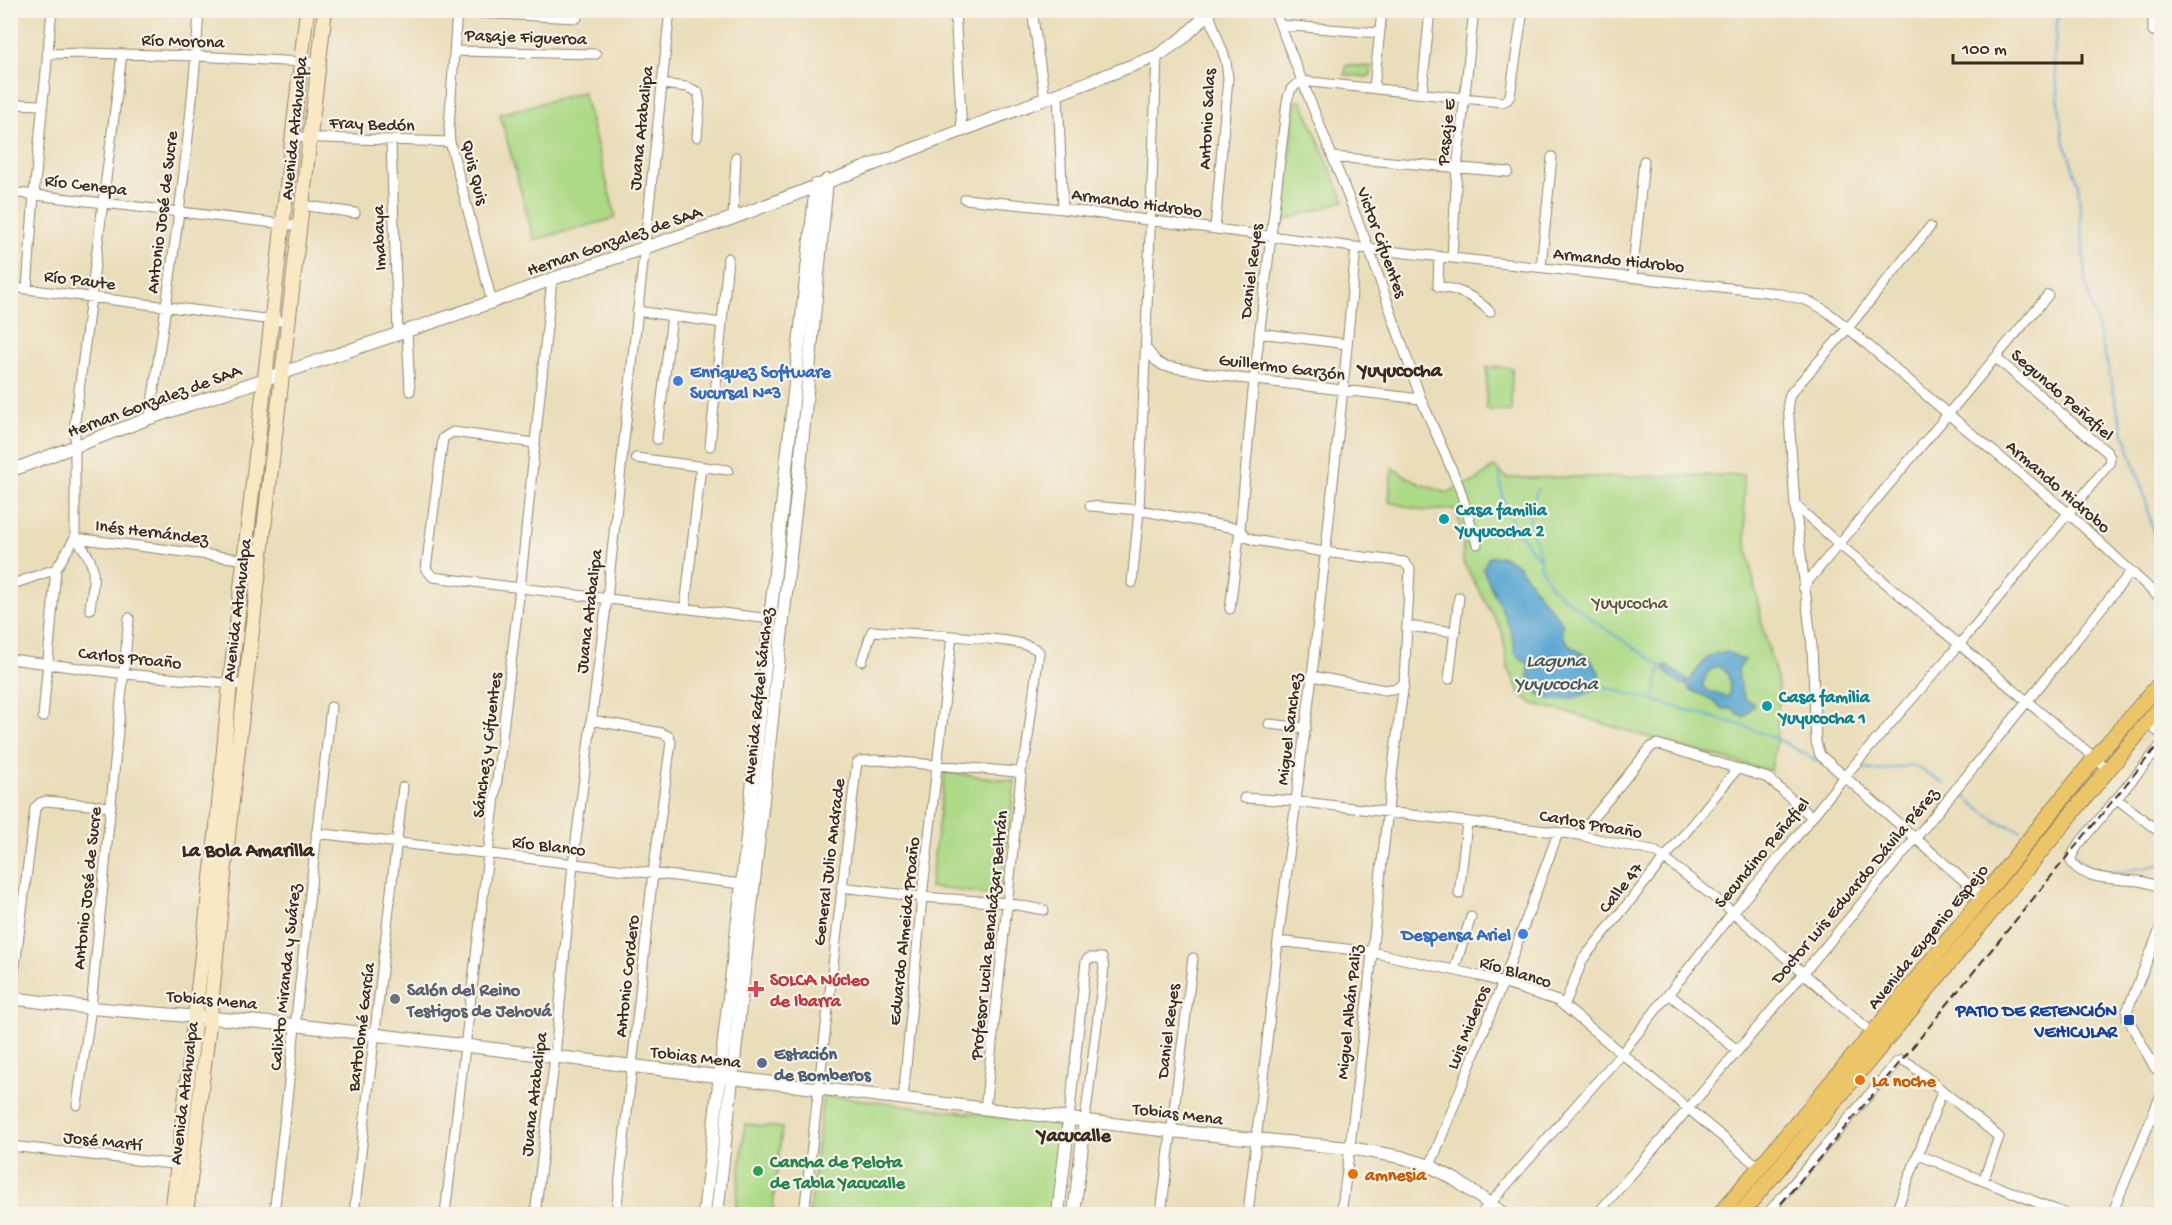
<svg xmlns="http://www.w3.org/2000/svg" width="2172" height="1225" font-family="'Gochi Hand',sans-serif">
  <rect width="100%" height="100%" fill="#f7f3e8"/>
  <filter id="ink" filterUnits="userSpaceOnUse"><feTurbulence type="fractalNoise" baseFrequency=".0167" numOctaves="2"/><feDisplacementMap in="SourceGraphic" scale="12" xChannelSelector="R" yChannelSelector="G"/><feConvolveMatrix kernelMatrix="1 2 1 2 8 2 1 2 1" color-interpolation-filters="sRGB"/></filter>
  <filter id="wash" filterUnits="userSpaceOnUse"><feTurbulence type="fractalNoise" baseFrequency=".008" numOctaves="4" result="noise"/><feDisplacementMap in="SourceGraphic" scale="24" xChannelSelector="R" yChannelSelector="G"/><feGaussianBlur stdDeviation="1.35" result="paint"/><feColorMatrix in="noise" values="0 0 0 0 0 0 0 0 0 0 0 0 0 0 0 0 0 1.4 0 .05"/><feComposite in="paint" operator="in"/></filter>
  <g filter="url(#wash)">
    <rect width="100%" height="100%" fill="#eaddba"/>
    <path fill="#adda87" stroke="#748252" stroke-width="1.5" d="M1346 65 1372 67 1371 74 1367 77 1345 75Z
      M583 92 616 218 534 240 500 114Z
      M1299 100 1302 101 1344 201 1282 221 1296 102Z
      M1487 367 1512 368 1511 411 1486 410Z
      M1494 467 1508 478 1743 475 1746 541 1763 629 1777 678 1779 696 1776 746 1770 771 1666 743 1570 713 1534 704 1521 695 1508 668 1502 631 1463 562V540L1456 509 1424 511 1389 502 1392 468 1420 484 1448 493 1459 486 1474 482Z
      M945 772 1015 781 1000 896 930 887Z
      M823 1095 1065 1125 1054 1214H809Z
      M745 1124 782 1128 772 1214H735Z"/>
    <path fill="#59a5d2" stroke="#4a6878" stroke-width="1.5" fill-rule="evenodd" d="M1503 556 1518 565 1540 596 1562 622V635L1570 646 1589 657 1599 672 1601 686C1586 696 1556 706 1540 695 1536 692 1532 687 1529 684L1528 664 1515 653C1513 622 1493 597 1483 568L1489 557Z
      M1727 652 1745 660 1738 669 1740 686 1746 700 1753 703 1754 705 1744 717 1731 709H1723L1707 697 1691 690 1686 685 1704 661 1716 653 1720 654ZM1717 666C1732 672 1730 683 1729 697L1713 693 1702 687 1707 673Z
      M1666 666 1687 679 1685 684 1681 685 1664 671Z"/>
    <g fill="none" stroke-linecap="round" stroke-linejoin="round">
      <path stroke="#59a5d2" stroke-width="2" d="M2058 10 2054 61 2063 137 2078 183 2086 284 2108 367 2120 420 2147 504 2158 557 2162 562
        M1500 473C1500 507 1517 535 1540 559
        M1538 488 1529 511 1532 531 1540 556V566L1552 588 1594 621 1664 668
        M1601 686 1744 726 1779 740 1822 763
        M1654 698 1661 666
        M1857 767 1876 771 1913 765 1945 784
        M1961 794 1996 821 2020 830
        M2075 855C2095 881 2134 870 2162 864"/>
    </g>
  </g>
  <g filter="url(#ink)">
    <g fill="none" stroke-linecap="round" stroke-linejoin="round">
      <g stroke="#92846c" stroke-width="11">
        <path id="minor" d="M457 10 449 128 450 142 492 302
          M955 10 962 132
          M1032 10 1045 99
          M1274 10 1369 249 1421 399 1459 486 1477 544
          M457 12 577 18
          M1209 14 1226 61 1228 78 1215 229
          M1280 25 1379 33
          M2153 31V10
          M455 51 596 54
          M47 54 84 53 196 56 318 63
          M661 84 687 87 698 92 700 103 697 137
          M1374 88 1382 10
          M1422 93 1430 10
          M1058 94 1063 209
          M10 104 43 105
          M293 137 450 142
          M391 142 398 333
          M1333 157 1508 172
          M10 192 300 226
          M965 199 1063 209 1369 249 1776 293 1806 300 1825 310 1848 328 1948 414 2067 512 2162 600
          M302 205 355 213
          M733 218 736 157
          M1930 227 1848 328 1790 394 1788 403 1795 505 1812 647 1816 742 1820 755 1985 899
          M1439 256 1438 286C1459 290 1475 296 1490 312
          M1452 258 1457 169 1474 10
          M1541 267 1552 157
          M1632 277 1644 161
          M10 287 289 322
          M27 289 34 194 52 10
          M637 311 722 323 710 446
          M722 323 728 258
          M407 331 410 391
          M1259 333 1347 344
          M1146 348 1156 361 1164 366 1238 378 1421 399
          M150 418C169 283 191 147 199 10
          M657 439 672 316
          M535 443 453 432 443 438 426 569 433 577 770 619
          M636 458 728 470
          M1795 505 1839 544 2108 769
          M1090 506 1139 510 1240 529 1230 609
          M75 538 248 560
          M75 538C99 564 94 576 90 609
          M1132 583 1139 510 1157 56
          M10 585 56 569 75 538V422L122 54
          M1803 587 2048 295
          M685 608 701 466
          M1407 626 1456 632
          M10 659 125 674 245 685
          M862 661 872 631 952 636
          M1312 676 1385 690 1398 688 1404 683 1410 569 1404 562 1324 552 1254 540 1246 537 1240 529 1254 380 1287 101 1291 89 1301 81 1502 102 1507 100 1510 96 1523 10
          M1449 679 1459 597
          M43 717 56 569
          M591 720 662 733 668 736 671 742 653 873 616 1214
          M2147 723 2162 735
          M1269 724 1306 728
          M2162 744 2078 845 2070 859C2079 881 2120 879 2139 881 2147 882 2154 885 2162 888
          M1244 798 1295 801 1579 835 1656 852 1733 912 1876 1036
          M2117 799 2162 834
          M316 833 742 884
          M1579 835 1651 747 1657 744 1768 778 1812 817
          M841 887 922 897 1007 903 1044 910
          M1459 894 1467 823
          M2162 924 2127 1011V1017L2155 1068 2162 1073
          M1278 941 1372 952 1484 977 1558 1001 1760 1168
          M1454 970 1471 917
          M1669 994 1738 1051
          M11 998 35 808 40 803 46 801 111 807
          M1564 1006 1583 959 1737 769
          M903 1099 922 897 952 636C971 638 1028 639 1039 652L1026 753 1019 774
          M77 1105 91 1008 129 618
          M1069 1119 1086 961 1089 958H1102L1104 968 1085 1120
          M10 1146 181 1165
          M1919 1155 2066 1214
          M1430 1166 1503 982 1558 833
          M1772 1209 1794 1214
          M274 1214 331 707
          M354 1214 403 787
          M445 1214 520 588 552 279
          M535 1214 555 1057 573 864 607 599 670 10
          M804 1214 856 769 857 763 860 761 877 760 1017 772 1021 776 985 1109
          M1161 1214 1193 958
          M1248 1214 1278 941 1312 676 1343 390 1356 247
          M1341 1214C1366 1038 1379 860 1404 683
          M1481 1214 1622 1053 1733 912 1784 852 1844 777 1959 645 2109 464 2110 457 2107 452 1996 358
          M1597 1214C1743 1047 1886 876 2026 703 2061 660 2095 615 2131 572
          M1767 1214 1897 1062 1902 1060 1910 1064 1999 1137 1983 1181
          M1895 1214 1942 1092
          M2112 1214 2162 1092"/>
      </g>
      <g stroke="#92846c" stroke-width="14">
        <path id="tertiary" d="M10 471 150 418 492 302 552 279 733 218 1157 56 1183 38 1212 10
          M10 998 91 1008 295 1025 1170 1131 1350 1148 1401 1157 1430 1166 1454 1179 1504 1214
          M704 1214 742 884 816 185
          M717 1214 799 476 827 180
          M1058 1214 1069 1119
          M1074 1214 1085 1120"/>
      </g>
      <g stroke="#92846c" stroke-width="16">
        <path id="secondary" d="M172 1214 217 826 230 684 307 10
          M186 1214 210 1016 229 826 325 10"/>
      </g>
      <g stroke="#92846c" stroke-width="17">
        <path id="primary" d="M1720 1214 1873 1033 2095 758 2162 681
          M1740 1214C1883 1047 2020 874 2162 705"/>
      </g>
      <use href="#minor" stroke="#fff" stroke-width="9"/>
      <use href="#tertiary" stroke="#fff" stroke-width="12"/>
      <use href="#secondary" stroke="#f8e8c3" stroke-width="14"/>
      <use href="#primary" stroke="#edc569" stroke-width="15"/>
      <path stroke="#3b2a1e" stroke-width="2" stroke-dasharray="9 4.5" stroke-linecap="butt" d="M1772 1214 1902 1060 2162 740"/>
    </g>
  </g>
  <g fill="#3f7fe0" stroke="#f7f3e8" stroke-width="2">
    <circle cx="678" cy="381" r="6"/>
    <circle cx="1523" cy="934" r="6"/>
  </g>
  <g fill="#0f9aa8" stroke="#f7f3e8" stroke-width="2">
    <circle cx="1444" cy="519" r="6"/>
    <circle cx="1767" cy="706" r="6"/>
  </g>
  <path fill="#e0444e" stroke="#f7f3e8" stroke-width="2" d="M753 980h6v6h6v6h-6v6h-6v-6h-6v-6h6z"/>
  <circle fill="#6b7280" stroke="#f7f3e8" stroke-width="2" cx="395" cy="999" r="6"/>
  <rect fill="#1a4fb4" stroke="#f7f3e8" stroke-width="2" x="2123" y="1014" width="12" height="12" rx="3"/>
  <circle fill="#5c6f8a" stroke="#f7f3e8" stroke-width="2" cx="762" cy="1063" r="6"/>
  <g fill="#e8710a" stroke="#f7f3e8" stroke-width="2">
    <circle cx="1860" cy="1080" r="6"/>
    <circle cx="1353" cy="1174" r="6"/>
  </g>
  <circle fill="#2e9e5b" stroke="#f7f3e8" stroke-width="2" cx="758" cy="1171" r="6"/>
  <g text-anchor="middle" stroke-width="4.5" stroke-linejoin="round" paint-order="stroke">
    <g font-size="18" fill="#3b2a1e" stroke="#f7f3e8">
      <text transform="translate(526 36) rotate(2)" y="6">Pasaje Figueroa</text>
      <text transform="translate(183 40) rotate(2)" y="6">Río Morona</text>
      <text transform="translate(1206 119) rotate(-87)" y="6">Antonio Salas</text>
      <text transform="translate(372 123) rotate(2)" y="6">Fray Bedón</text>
      <text transform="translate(293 128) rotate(-84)" y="6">Avenida Atahualpa</text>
      <text transform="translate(640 128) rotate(-84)" y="6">Juana Atabalipa</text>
      <text transform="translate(1445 132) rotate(-84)" y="6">Pasaje E</text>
      <text transform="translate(476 172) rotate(76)" y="6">Quis Quis</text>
      <text transform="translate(86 184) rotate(7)" y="6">Río Cenepa</text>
      <text transform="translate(1137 202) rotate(8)" y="6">Armando Hidrobo</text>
      <text transform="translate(161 212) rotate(-83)" y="6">Antonio José de Sucre</text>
      <text transform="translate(378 238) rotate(-92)" y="6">Imabaya</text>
      <text transform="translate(614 240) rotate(-19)" y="6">Hernan Gonzalez de SAA</text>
      <text transform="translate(1383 242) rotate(70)" y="6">Victor Cifuentes</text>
      <text transform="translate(1619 259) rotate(6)" y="6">Armando Hidrobo</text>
      <text transform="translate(1250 271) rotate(-83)" y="6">Daniel Reyes</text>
      <text transform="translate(80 279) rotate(7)" y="6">Río Paute</text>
      <text transform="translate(1282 366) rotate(7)" y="6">Guillermo Garzón</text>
      <text transform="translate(2063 394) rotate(41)" y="6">Segundo Peñafiel</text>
      <text transform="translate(154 400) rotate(-20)" y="6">Hernan Gonzalez de SAA</text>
      <text transform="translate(2059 486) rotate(41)" y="6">Armando Hidrobo</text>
      <text transform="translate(152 531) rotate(7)" y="6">Inés Hernández</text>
      <text transform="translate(236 610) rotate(-83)" y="6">Avenida Atahualpa</text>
      <text transform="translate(588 611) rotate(-83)" y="6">Juana Atabalipa</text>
      <text transform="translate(130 657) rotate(6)" y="6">Carlos Proaño</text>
      <text transform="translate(757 696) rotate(-84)" y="6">Avenida Rafael Sánchez</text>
      <text transform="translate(1288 729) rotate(-83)" y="6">Miguel Sanchez</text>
      <text transform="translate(486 745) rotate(-83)" y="6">Sánchez y Cifuentes</text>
      <text transform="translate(1591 823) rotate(10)" y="6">Carlos Proaño</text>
      <text transform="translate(549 845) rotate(7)" y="6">Río Blanco</text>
      <text transform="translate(1761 852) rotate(-50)" y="6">Secundino Peñafiel</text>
      <text transform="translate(828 862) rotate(-83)" y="6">General Julio Andrade</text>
      <text transform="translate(1854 885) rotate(-50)" y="6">Doctor Luis Eduardo Dávila Pérez</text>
      <text transform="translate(1620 887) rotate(-51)" y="6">Calle 47</text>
      <text transform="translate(86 888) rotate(-84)" y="6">Antonio José de Sucre</text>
      <text transform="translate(903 931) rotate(-84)" y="6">Eduardo Almeida Proaño</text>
      <text transform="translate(988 935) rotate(-84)" y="6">Profesor Lucila Benalcázar Beltrán</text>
      <text transform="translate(1927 936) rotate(-51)" y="6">Avenida Eugenio Espejo</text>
      <text transform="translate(1516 971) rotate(17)" y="6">Río Blanco</text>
      <text transform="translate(626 976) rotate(-84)" y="6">Antonio Cordero</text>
      <text transform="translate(284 977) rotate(-84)" y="6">Calixto Miranda y Suárez</text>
      <text transform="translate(212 999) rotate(5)" y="6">Tobias Mena</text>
      <text transform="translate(1348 1012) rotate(-84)" y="6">Miguel Albán Paliz</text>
      <text transform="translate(360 1027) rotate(-83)" y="6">Bartolomé García</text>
      <text transform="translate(1467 1027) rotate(-68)" y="6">Luis Mideros</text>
      <text transform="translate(1167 1031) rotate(-83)" y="6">Daniel Reyes</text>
      <text transform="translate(696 1056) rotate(7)" y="6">Tobias Mena</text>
      <text transform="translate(183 1093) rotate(-83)" y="6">Avenida Atahualpa</text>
      <text transform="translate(533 1094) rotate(-83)" y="6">Juana Atabalipa</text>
      <text transform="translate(1178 1113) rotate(7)" y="6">Tobias Mena</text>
      <text transform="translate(103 1140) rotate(6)" y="6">José Martí</text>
    </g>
    <g font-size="18" font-weight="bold" fill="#366cbe" stroke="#f7f3e8" text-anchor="start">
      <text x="690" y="377">Enriquez Software<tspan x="690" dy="21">Sucursal Nª3</tspan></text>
      <text x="1511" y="940" text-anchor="end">Despensa Ariel</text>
    </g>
    <g font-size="18" font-weight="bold" fill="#0d838f" stroke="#f7f3e8" text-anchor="start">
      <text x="1456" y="515">Casa familia<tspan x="1456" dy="21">Yuyucocha 2</tspan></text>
      <text x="1779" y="702">Casa familia<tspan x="1779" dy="21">Yuyucocha 1</tspan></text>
    </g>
    <g font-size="18" fill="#585638" stroke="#f7f3e8">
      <text x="1630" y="608">Yuyucocha</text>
    </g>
    <g font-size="18" font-weight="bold" fill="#be3a42" stroke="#f7f3e8" text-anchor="start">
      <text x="770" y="985">SOLCA Núcleo<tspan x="770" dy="21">de Ibarra</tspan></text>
    </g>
    <g font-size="18" font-weight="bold" fill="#5b616d" stroke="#f7f3e8" text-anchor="start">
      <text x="407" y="995">Salón del Reino<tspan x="407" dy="21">Testigos de Jehová</tspan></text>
    </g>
    <g font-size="18" font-weight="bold" fill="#164399" stroke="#f7f3e8" text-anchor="end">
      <text x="2117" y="1016">PATIO DE RETENCIÓN<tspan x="2117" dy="21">VEHICULAR</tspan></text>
    </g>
    <g font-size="18" font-weight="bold" fill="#4e5e75" stroke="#f7f3e8" text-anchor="start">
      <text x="774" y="1059">Estación<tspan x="774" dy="21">de Bomberos</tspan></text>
    </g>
    <g font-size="18" font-weight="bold" fill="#c56008" stroke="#f7f3e8" text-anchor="start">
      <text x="1872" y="1086">La noche</text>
      <text x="1365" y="1180">amnesia</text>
    </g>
    <g font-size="18" font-weight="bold" fill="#27864d" stroke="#f7f3e8" text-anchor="start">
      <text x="770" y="1167">Cancha de Pelota<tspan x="770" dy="21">de Tabla Yacucalle</tspan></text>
    </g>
    <g font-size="20" font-weight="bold" fill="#3b2a1e" stroke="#f7f3e8">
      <text x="1400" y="376">Yuyucocha</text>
      <text x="248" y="856">La Bola Amarilla</text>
      <text x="1074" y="1141">Yacucalle</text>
    </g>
    <g font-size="20" font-style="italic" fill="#46555d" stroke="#f7f3e8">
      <text x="1556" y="666">Laguna<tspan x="1556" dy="23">Yuyucocha</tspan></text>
    </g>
  </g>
  <rect width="2172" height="1225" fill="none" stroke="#f7f3e8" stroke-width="36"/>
  <path d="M1953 54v9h129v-9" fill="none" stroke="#3b2a1e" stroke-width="3"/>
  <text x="1962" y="54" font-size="18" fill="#3b2a1e" stroke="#f7f3e8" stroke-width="4.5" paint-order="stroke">100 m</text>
</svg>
